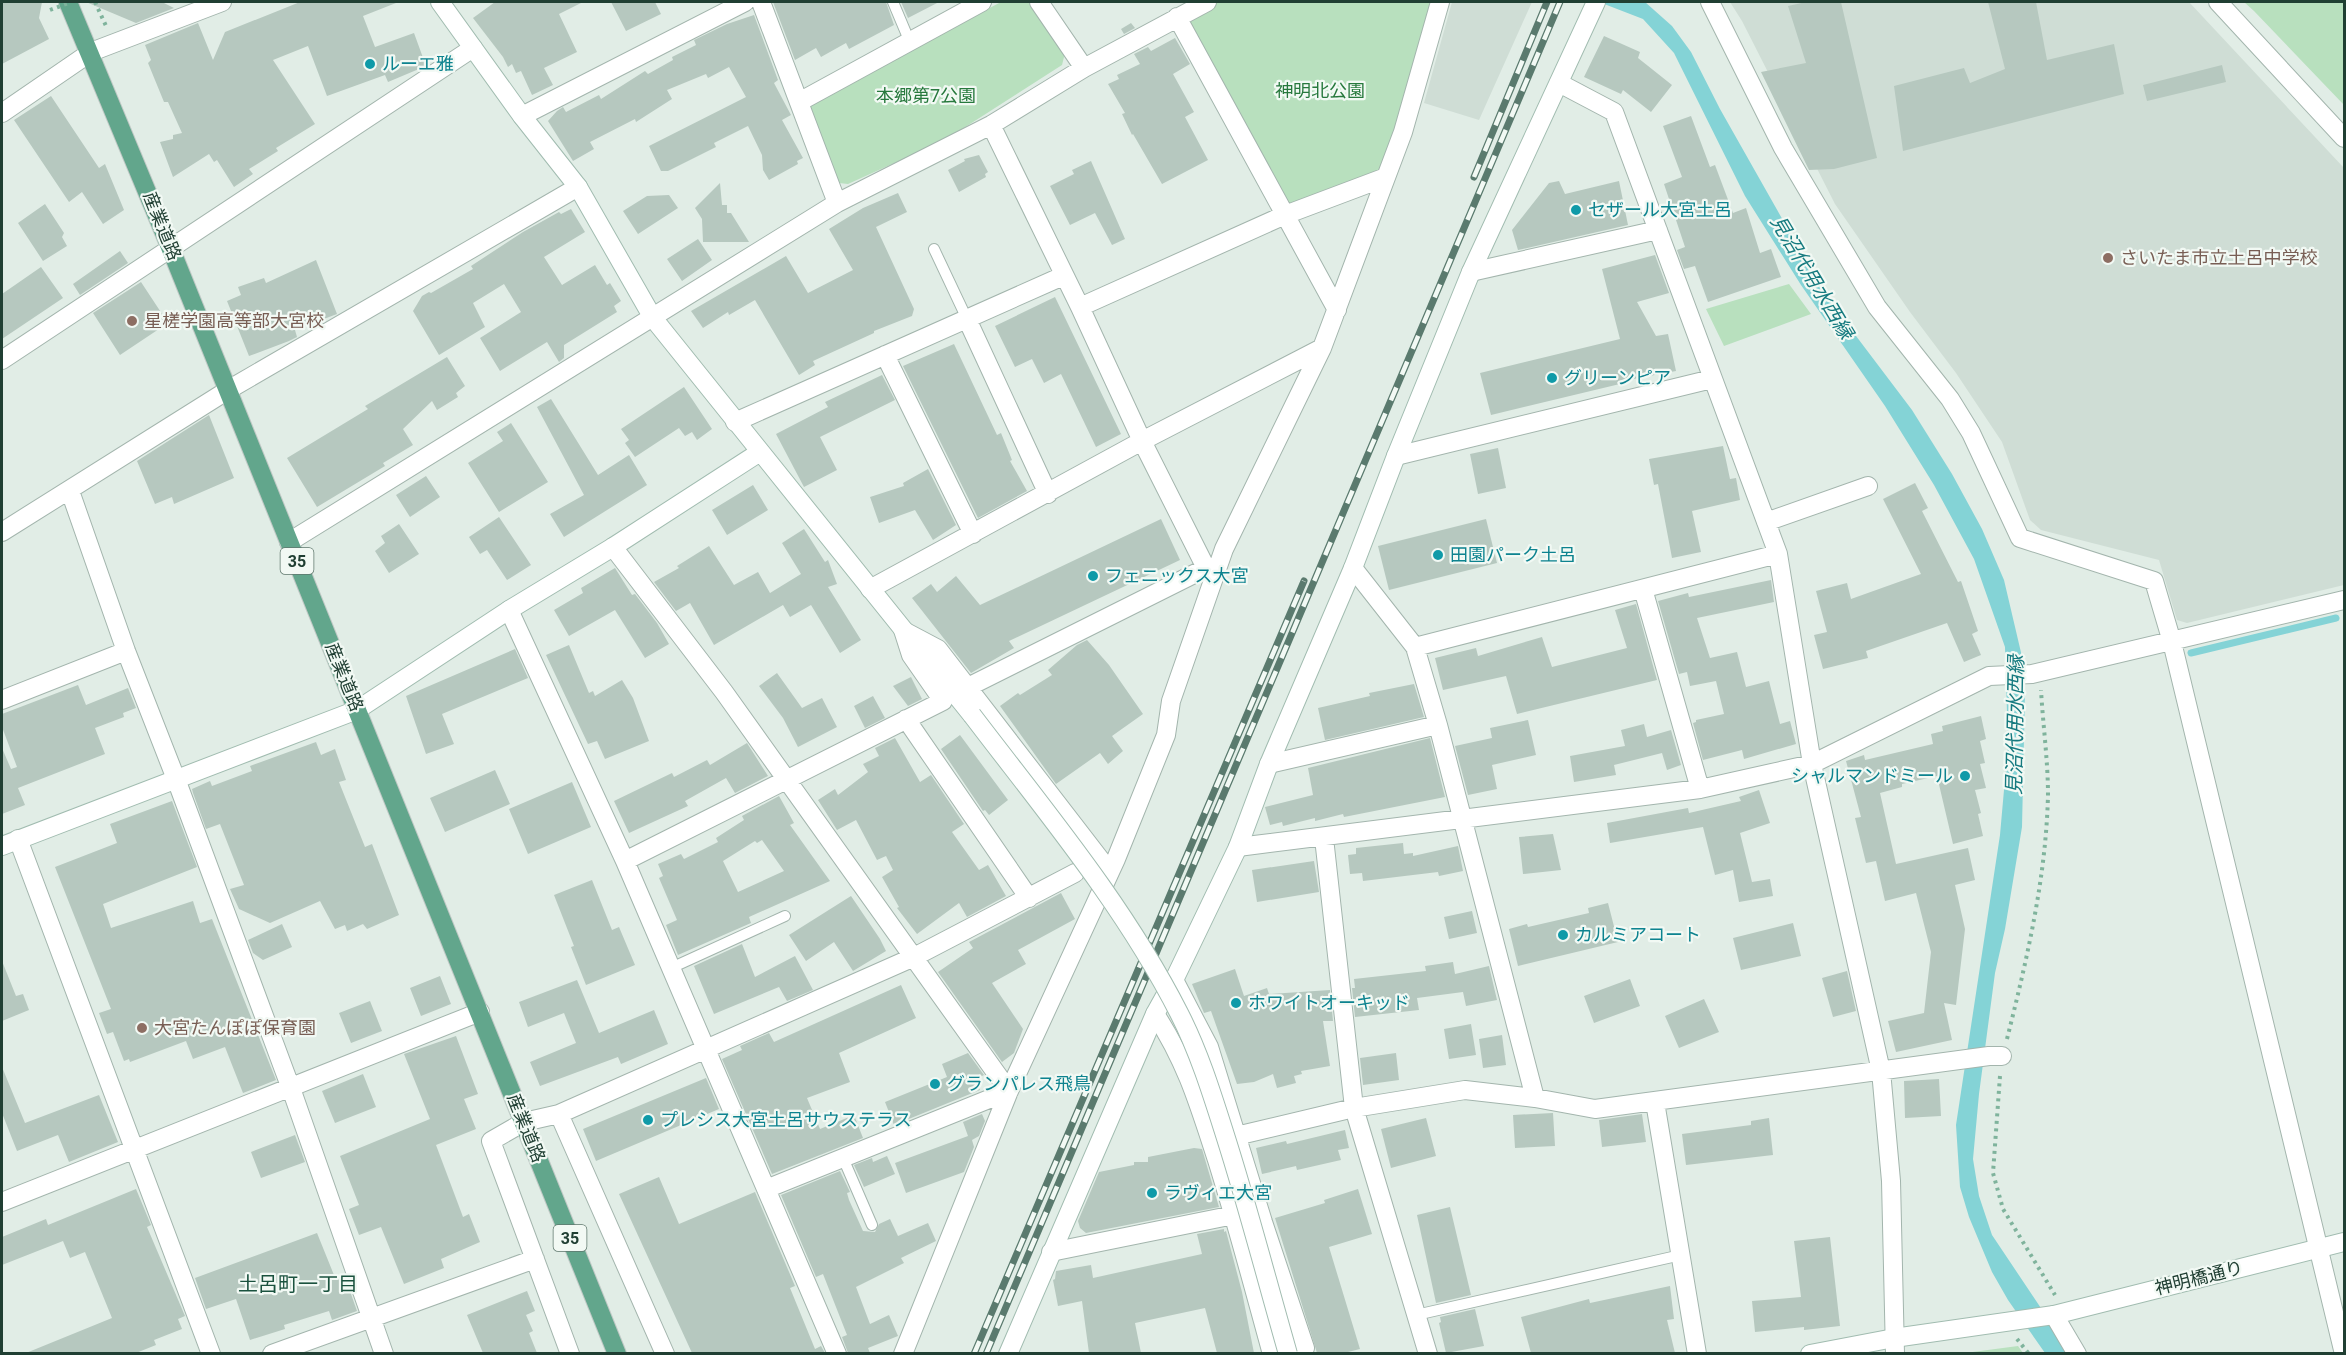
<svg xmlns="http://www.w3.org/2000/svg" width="2346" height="1355" font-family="Roboto,'Noto Sans JP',sans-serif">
  <rect width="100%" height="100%" fill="#e1ede6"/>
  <path fill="#cfddd5" d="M1452 2H1532L1479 120 1424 103Z
    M1730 2H2189L2344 168V585L2187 623 2177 620 2159 560 2041 530 2030 520 2002 442 1956 373 1910 312 1835 204 1742 21Z"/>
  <path fill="#b8e0be" d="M1001 2H1036L1065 53 1062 65 945 140 848 184 839 183 808 108 809 103Z
    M1207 2H1440L1386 177 1285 215 1177 17Z
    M2244 2H2344V105L2254 11Z
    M1789 284 1811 314 1724 346 1706 309Z
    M2018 1346 2023 1353H1965Z"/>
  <path fill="#84d3d6" d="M1599 2H1645L1672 26 1691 52 1720 109 1806 261 1850 328 1912 410 1952 474 1982 529 2004 580 2023 661 2025 693 2022 827 2005 929 1995 973 1979 1094 1973 1159 1979 1196 1992 1235 2071 1353H2045L2008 1300 1992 1272 1969 1217 1960 1187 1956 1125 2000 835 2008 745 2005 647 1974 559 1934 485 1885 406 1801 285 1745 196 1674 53 1643 19Z"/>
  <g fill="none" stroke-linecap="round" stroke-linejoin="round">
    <path stroke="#84d3d6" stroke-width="7" d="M2191 653 2336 618"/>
  </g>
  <path fill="#b6c8bf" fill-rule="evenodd" d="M2 2H42L39 18 49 39 2 64Z
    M86 2H162L174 8 136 23Z
    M300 2H396V3L363 16 375 47 414 33 426 66 388 82 385 75 327 96 308 46 273 60 315 124 276 148 278 151 249 169 253 174 234 187 217 160 214 162 209 154 173 177 160 142 173 139V135L182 133 168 102H164L148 63 151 60 145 45 198 23 213 60 225 32Z
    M495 2H583L559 14 577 52 544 68 553 85 532 95 521 71 516 73 512 64 508 67 503 57 473 18Z
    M611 2H655L661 14 626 31Z
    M773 2H886L894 25 849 49 846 43 821 57 816 48 795 60Z
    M901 2H939L908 18Z
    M1806 2H1841L1877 158 1834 169 1809 170 1761 72 1806 63 1788 6Z
    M1988 2H2036L2047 60 2114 44 2124 94 1903 151 1894 86 1964 68 1970 83 2005 69Z
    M754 15 778 80 774 83 791 115 782 120 803 158 797 161 798 164 769 180 763 170 762 155 748 126 714 143 716 147 668 171H661L649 146 746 97 729 67 708 78 706 74 667 90 672 99 636 122 635 119 590 142 594 149 573 161 548 121 557 111 563 107 566 112 599 95 601 99 645 71 648 74 673 60 672 57 696 45 694 40 727 24Z
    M1131 23 1135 28 1124 34 1121 29Z
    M1604 36 1640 52 1638 58 1672 85 1651 112 1623 90 1621 94 1584 77Z
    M1175 38 1190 64 1173 74 1194 112 1185 117 1208 160 1162 184 1133 134 1132 135 1122 114 1125 113 1108 84 1119 79 1117 75 1140 64 1134 54 1148 47 1151 51Z
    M2222 65 2226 82 2147 101 2143 85Z
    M51 96 99 168 105 164 124 210 103 224 82 192 69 202 14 120Z
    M1691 116 1710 167 1715 165 1733 213 1746 208 1760 253 1771 249 1781 277 1708 302 1695 266 1684 269 1677 250 1685 247 1664 184 1682 177 1663 126Z
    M979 155 988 172 985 174 986 177 959 192 948 170 965 161 964 159Z
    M1091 161 1125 239 1112 245 1095 213 1070 225 1050 186 1074 174 1072 170Z
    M1559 181 1565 194 1619 181 1628 225 1518 250 1512 230 1549 183Z
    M720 183 722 205H727V213H731L749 242H703L702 219 695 208Z
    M898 193 907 212 876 227 914 309 912 316 874 331V333L813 361 815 365 799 375 755 300 729 315 728 312 703 328 691 311 786 256 808 293 853 270 829 229 863 208Z
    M669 195 678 208 638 234 623 211 647 196Z
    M45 204 64 233 62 237 67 246 43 261 18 223Z
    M571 209 585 232 544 257 562 285 595 265 607 285 610 283 621 301 614 306 617 312 564 345V358L559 362 547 342 500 371 480 338 521 312 504 284 473 303 485 327 439 355 413 311 422 296 429 292 431 293 473 269 471 266 523 232 559 212 561 214Z
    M698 239 712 260 682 281 667 259Z
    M120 251 128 263 80 295 73 284Z
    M1655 255 1669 293 1637 302 1656 336 1668 334 1676 371 1623 381 1624 383 1491 415 1480 373 1620 339 1602 269Z
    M316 260 337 314 295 330 297 337 289 341 249 356 227 301 241 295 238 287 264 278 266 283Z
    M41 267 63 298 2 339V294Z
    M141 282 168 323 120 355 93 313Z
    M1055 297 1121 434 1096 447 1061 374 1044 383 1032 359 1015 367 995 326Z
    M954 344 997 435 1001 433 1012 460 1010 461 1027 491 978 518 903 366Z
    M447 357 465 386 456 393 458 397 437 410 432 401 403 429 413 445 383 463 385 466 317 507 287 458 368 409 365 406Z
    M882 375 895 400 820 437 837 470 804 487 776 434 828 407 825 402Z
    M684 387 712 429 697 440 692 432 685 436 679 428 635 457 625 443 629 440 621 429Z
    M551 399 598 475 629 455 647 485 564 537 550 514 584 495 537 407Z
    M209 415 234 478 174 504 172 497 155 504 137 461Z
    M511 423 548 482 499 512 468 463 503 441 497 432Z
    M1723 446 1730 479 1736 478 1740 500 1692 511 1701 552 1672 558 1658 484 1654 485 1649 459Z
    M1498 448 1506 488 1478 494 1470 454Z
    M928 469 956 525 933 540 915 510 879 523 870 497 904 486 903 483Z
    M426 476 440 497 410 517 396 495Z
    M1915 483 1928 508 1922 511 1958 582 1961 581 1978 631 1972 634 1981 655 1964 662 1947 623 1866 651 1868 658 1823 669 1814 635 1827 632 1816 591 1847 583 1851 599 1921 574 1883 499Z
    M753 485 768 510 727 535 712 510Z
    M499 517 531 565 507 580 487 550 480 554 469 537Z
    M1161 519 1180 560 1009 641 1014 648 971 673 912 598 931 584 937 592 956 576 980 605Z
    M1486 519 1497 563 1389 590 1378 546Z
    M399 524 419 554 389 573 375 551 385 543 381 536Z
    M804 529 825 562 828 560 837 584 828 587 861 640 840 653 811 605 790 617 783 605 714 645 690 603 676 611 654 582 679 568 677 566 709 546 734 585 758 572 770 593 801 574 782 543Z
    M615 568 632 595 635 594 657 623 669 644 645 658 615 610 569 636 554 610 583 593 581 588Z
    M1771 580 1774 602 1697 618 1710 658 1737 652 1746 687 1769 681 1780 724 1790 721 1796 744 1744 759 1742 750 1703 760 1693 723 1696 722V720L1724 714 1716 681 1690 686 1687 672 1679 674 1658 601 1688 593 1689 597Z
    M1636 604 1657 680 1517 714 1506 676 1443 690 1435 658 1476 648 1478 656 1542 637 1552 667 1627 648 1615 610Z
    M1087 640 1109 665 1143 714 1112 736 1123 751 1108 764 1100 753 1056 784 1000 706 1018 693 1020 695 1052 675 1048 670 1077 645Z
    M569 645 589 693 593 691 595 696 622 680 633 698 649 741 605 759 597 741 588 744 546 655Z
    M515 649 528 678 442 714 454 744 426 754 406 696Z
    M777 673 802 708 822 698 837 727 798 747 783 718 759 686Z
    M911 677 922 699 908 706 893 686Z
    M1414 684 1424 717 1325 740 1318 708 1370 696 1369 693Z
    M78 685 86 705 128 688 136 708 123 713 124 717 95 728 105 754 18 788 25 805 2 814V748L11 769 17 767 2 727V714Z
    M873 696 885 718 865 728 854 706Z
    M1981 716 1986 739 1980 741 1985 763 1980 764 1986 788 1975 790 1981 813 1978 814 1983 836 1953 844 1937 776 1902 784V787L1880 793 1896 864 1968 848 1975 880 1955 885 1965 929 1956 1005 1944 1003 1952 1040 1896 1052 1888 1021 1924 1013 1931 952 1916 893 1885 901 1876 861 1866 863 1855 818 1861 817 1846 761 1864 755 1865 760 1933 744 1931 734 1943 731 1942 726Z
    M1528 720 1536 755 1492 765 1497 789 1468 795 1455 746 1492 738 1490 728Z
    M1644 724 1647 737 1671 730 1681 765 1667 770 1662 753 1614 765 1616 775 1574 782 1570 756 1625 746 1621 730Z
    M960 735 1008 800 989 815 985 810 983 811 941 749Z
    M895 738 920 782 931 775 964 824 952 832 979 870 988 865 1006 896 967 917 959 903 917 934 897 908 899 907 882 877 893 870 886 856 877 860 856 820 837 830 818 800 835 789 838 795 868 772 863 764 879 756 875 748Z
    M1430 738 1445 797 1344 817 1343 814 1315 821V818L1283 826 1282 822 1270 825 1265 807 1313 795 1308 768Z
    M316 742 321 755 335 749 346 780 339 782 365 847 372 844 399 915 367 929 363 924 347 931 345 925 335 929 320 901 270 923 239 909 230 889 244 885 220 824 206 829 193 793 192 789 210 781 212 786 252 771 250 766Z
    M747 743 768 776 735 793 726 778 685 801 688 806 629 833 614 801 672 773 674 777 707 760 710 765Z
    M495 770 510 804 445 832 430 798Z
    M572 782 591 827 528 854 509 809Z
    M1759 790 1770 823 1740 833 1752 882 1770 879 1773 896 1739 902 1733 870 1715 875 1703 827 1610 843 1607 823 1688 808 1689 813 1741 801 1739 797Z
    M779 796 794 823 790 825 830 881 749 917 751 923 678 955 666 925 677 920 659 878 663 876 658 864 681 854 684 859 718 842 716 838 744 820 742 816ZM762 840 784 871 738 892 723 861 755 841 757 843Z
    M172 801 197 867 103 904 111 928 193 901 200 923 212 919 276 1080 243 1093 225 1047 193 1059 186 1041 130 1062 129 1059 124 1061 113 1032 107 1034 99 1013 111 1009 55 867 117 843 110 824Z
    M1553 834 1561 870 1523 874 1519 837Z
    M1403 843 1404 854 1413 853V856L1458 846 1463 871 1439 876 1438 872 1363 881 1362 873 1350 874 1348 855 1356 854V848Z
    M1314 861 1319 892 1257 902 1252 870Z
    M592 880 612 930 619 927 635 965 586 985 571 947 574 946 554 895Z
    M1061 893 1075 919 1018 950 1026 964 992 983 1023 1029 1014 1053 1002 1062 938 972 973 948 969 942Z
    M851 896 880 939 886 951 853 971 834 942 806 961 789 935Z
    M1608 903 1618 942 1518 966 1509 929 1527 924 1528 927 1589 913 1588 908Z
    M1472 911 1477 933 1449 939 1444 917Z
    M1793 923 1801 956 1741 970 1733 938Z
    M282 924 292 947 263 960 253 953 248 940Z
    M742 944 755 977 795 956 813 990 787 1001 779 987 714 1014 694 966Z
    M2 961 16 996 23 994 29 1010 2 1021Z
    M1453 962 1455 974 1489 966 1497 1000 1466 1006 1463 992 1417 998 1419 1010 1355 1017 1352 988H1355L1354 979 1426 971 1425 966Z
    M1235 969 1244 996 1267 988 1269 994 1330 990 1333 1021H1323L1330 1066 1301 1071 1302 1074 1294 1076 1296 1083 1277 1088 1273 1074 1254 1082 1237 1084 1211 1011 1204 1013 1192 984Z
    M1847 971 1856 1011 1833 1017 1822 978Z
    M440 976 451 1004 421 1016 410 988Z
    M1630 979 1640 1006 1594 1023 1584 996Z
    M577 980 599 1033 654 1010 668 1044 621 1064 618 1057 540 1086 530 1062 576 1043 564 1013 528 1027 519 1002Z
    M901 985 916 1018 839 1053 850 1082 807 1098 820 1129 854 1115 863 1138 772 1174 722 1059 742 1050 740 1046 769 1033 774 1042Z
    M1704 999 1719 1032 1679 1048 1665 1016Z
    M370 1001 382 1031 351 1043 339 1013Z
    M1471 1024 1476 1055 1449 1059 1444 1029Z
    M1502 1035 1506 1065 1483 1068 1479 1039Z
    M456 1036 478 1094 464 1099 476 1129 436 1145 463 1217 469 1214 480 1242 441 1259 444 1268 404 1284 381 1227 359 1235 349 1209 359 1205 340 1156 430 1119 404 1054Z
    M968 1053 984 1075 976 1079 980 1090 894 1125 885 1102 947 1077 942 1064Z
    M1396 1053 1399 1080 1363 1085 1360 1058Z
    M2 1067 25 1123 99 1095 118 1142 69 1162 58 1135 17 1151 2 1113Z
    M363 1074 376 1107 335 1123 322 1091Z
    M706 1078 719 1109 596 1161 583 1129Z
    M1939 1079 1941 1116 1905 1118 1904 1081Z
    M1553 1113 1555 1146 1515 1148 1513 1115Z
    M982 1114 985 1121 979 1136 972 1140 974 1147 964 1172 906 1193 895 1163 968 1136 963 1122Z
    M1642 1114 1646 1142 1602 1147 1599 1120Z
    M1426 1118 1436 1156 1391 1168 1381 1129Z
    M1769 1118 1773 1155 1686 1165 1682 1134 1751 1125V1121Z
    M1345 1130 1349 1148 1338 1150 1341 1160 1297 1170 1296 1166 1262 1174 1256 1148 1286 1141 1287 1144Z
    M295 1135 305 1162 261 1178 251 1152Z
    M1194 1148 1202 1149 1219 1207 1086 1233 1080 1228 1078 1221 1099 1172 1134 1165V1162H1148V1157Z
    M887 1156 895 1174 864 1187 854 1165 872 1158 873 1162Z
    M840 1171 850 1192 847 1193 849 1200 863 1231 875 1232 879 1224 890 1219 898 1236 928 1223 936 1241 901 1258 904 1263 856 1287 870 1324 889 1315 898 1336 868 1348 870 1353H848L842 1337 847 1335 823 1274 816 1277 781 1195Z
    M659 1177 679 1224 755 1192 795 1286 790 1288 815 1349 821 1346 825 1353H692L619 1194Z
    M136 1189 151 1225 147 1227 185 1316 178 1319 182 1329 154 1340 156 1345 136 1353H26L112 1318 85 1252 70 1258 63 1241 2 1265V1237L46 1219 48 1225Z
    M1358 1189 1372 1234 1329 1247 1360 1349 1344 1353H1317L1275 1218 1325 1203 1324 1200Z
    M1450 1207 1471 1295 1436 1303 1417 1215Z
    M1224 1229V1232L1226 1231 1242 1292 1254 1353H1217L1205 1308 1135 1323 1141 1353H1089L1082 1301 1058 1306 1053 1280 1055 1279 1056 1271 1091 1265 1093 1278 1202 1254 1197 1234Z
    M317 1233 336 1280 345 1277 357 1311 332 1320 329 1311 284 1325 285 1329 250 1340 236 1299 206 1309 195 1278Z
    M1830 1237 1840 1326 1804 1330V1327L1755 1332 1752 1301 1801 1297 1794 1241Z
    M1670 1286 1674 1319 1667 1320 1675 1353H1531L1521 1317 1589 1299 1590 1303Z
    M527 1291 535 1311 526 1315 533 1331 529 1333 537 1353H483L467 1315Z
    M1475 1309 1484 1346 1446 1353 1439 1323 1441 1322 1440 1317Z"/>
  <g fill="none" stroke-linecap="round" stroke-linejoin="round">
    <g stroke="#a3b5ad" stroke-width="12">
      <path id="lane" d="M893 2 909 40
        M934 249 967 319
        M671 968 785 916
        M843 1158 872 1225
        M1416 1315 1681 1255"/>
    </g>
    <g stroke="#a3b5ad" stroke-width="20">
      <path id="street" d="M761 2 837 203
        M1039 2 1084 68
        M1710 2 1783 148 1877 307 1950 399 1971 433 2020 538 2154 581 2172 642 2344 1354
        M2218 2 2344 138
        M1177 17 1337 310
        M1559 83 1614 112 1778 554 1812 764 1881 1071 1891 1181 1895 1354
        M799 102 982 2
        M2 113 91 52 222 2
        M522 116 745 2
        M991 125 1080 307 1142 441 1206 568 1214 577
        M1471 272 1658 230
        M1080 307 1285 215 1386 177
        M967 319 1048 494
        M885 355 973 534
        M2 360 473 48
        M735 422 1063 276
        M1396 456 1712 379
        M70 491 126 651 176 779 293 1094 384 1354
        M1766 522 1868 486
        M2 532 228 390 578 187
        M289 542 837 203 991 125 1084 68 1207 2
        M613 547 724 692 1009 1091 766 1189
        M1353 568 1415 647 1438 725 1535 1098
        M870 589 1142 441 1322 348
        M1643 589 1700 789
        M509 610 625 861 837 1354
        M904 631 938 649 1110 872
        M1415 647 1778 554
        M968 687 1206 568
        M2 700 126 651
        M906 719 1029 898
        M1269 764 1438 725
        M1324 838 1354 1108 1428 1354
        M18 839 211 1354
        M1238 847 1700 789 1812 764 1989 676 2032 674 2344 600
        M625 861 943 701 911 655 903 630
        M1174 980 1209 1047 1263 1222 1305 1348 1302 1354
        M1155 1014C1187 1063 1199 1105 1217 1160 1237 1224 1254 1289 1272 1354
        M1655 1102 1697 1354
        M559 1114 665 1354
        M1236 1136 1354 1108 1465 1090 1535 1098 1595 1109 1989 1056H2002
        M2 1202 480 1012
        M1051 1252 1234 1215
        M2054 1315 2077 1354
        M272 1354 535 1259
        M570 1354 491 1141 524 1122 559 1114 914 957 1075 873
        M903 1354 1009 1091 1116 859 1166 735 1171 701 1224 549 1322 348 1403 132 1440 2"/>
    </g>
    <g stroke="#a1bcb0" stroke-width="20">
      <path id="secondary" d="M440 2 522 116 578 187 653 318 972 715
        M2 846 357 710 509 610 613 547 760 452
        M1008 1354 1155 1014 1174 980 1238 847 1269 764 1353 568 1396 456 1471 272 1596 2
        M1810 1354 1894 1338 2054 1315 2344 1242"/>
    </g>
    <g stroke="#c1c9c6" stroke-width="20">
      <path id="primary" d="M68 2 170 247 617 1354"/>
    </g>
    <path stroke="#7fb39c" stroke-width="4" stroke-dasharray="3 4.5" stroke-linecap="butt" d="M95 2 106 26
      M2007 1039C2027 959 2046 878 2048 795 2048 761 2043 725 2041 690
      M2000 1076 1993 1173 2003 1209 2055 1295
      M2017 1339 2029 1354"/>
    <use href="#lane" stroke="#fff" stroke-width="10"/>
    <use href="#street" stroke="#fff" stroke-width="18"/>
    <use href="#secondary" stroke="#fff" stroke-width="18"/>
    <use href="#primary" stroke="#62a68c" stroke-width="18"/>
    <g stroke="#5a7a6e" stroke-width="7">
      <path id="rail" d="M1474 177 1547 2
        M974 1354 1304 581
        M986 1354 1560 2"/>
    </g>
    <use href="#rail" stroke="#f2f9f4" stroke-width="4.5" stroke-dasharray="14" stroke-linecap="butt"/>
    <g stroke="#a1bcb0" stroke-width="20" stroke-linecap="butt">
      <path id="secondary-bridge" d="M972 715C1045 811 1124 905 1179 1013 1199 1052 1212 1094 1225 1135 1248 1207 1267 1281 1288 1354"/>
    </g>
    <path stroke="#7fb39c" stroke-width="4" stroke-dasharray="3 4.5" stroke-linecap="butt" d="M50 10 71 2"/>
    <use href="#secondary-bridge" stroke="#fff" stroke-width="18"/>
  </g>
  <g fill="#0f9aa8" stroke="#f2f9f4" stroke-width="2">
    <circle cx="370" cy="64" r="6"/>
    <circle cx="1576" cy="210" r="6"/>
    <circle cx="1552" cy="378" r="6"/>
    <circle cx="1438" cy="555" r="6"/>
    <circle cx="1093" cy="576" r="6"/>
    <circle cx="1965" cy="776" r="6"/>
    <circle cx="1563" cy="935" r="6"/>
    <circle cx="1236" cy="1003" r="6"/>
    <circle cx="935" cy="1084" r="6"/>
    <circle cx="648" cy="1120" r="6"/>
    <circle cx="1152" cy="1193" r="6"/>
  </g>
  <g fill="#8d6e63" stroke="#f2f9f4" stroke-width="2">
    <circle cx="2108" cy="258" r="6"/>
    <circle cx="132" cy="321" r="6"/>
    <circle cx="142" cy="1028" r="6"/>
  </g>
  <g text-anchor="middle" stroke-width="4.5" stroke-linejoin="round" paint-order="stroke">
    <g fill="#f2f9f4" stroke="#5f776d" stroke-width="1.5">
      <rect x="280.5" y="548" width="33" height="26" rx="4.5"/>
      <rect x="553.5" y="1225" width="33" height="26" rx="4.5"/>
    </g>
    <g font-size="16" font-weight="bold" fill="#203f33">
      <text x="297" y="567">35</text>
      <text x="570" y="1244">35</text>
    </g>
    <g font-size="18" fill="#0d838f" stroke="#f2f9f4" text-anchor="start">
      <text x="382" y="70">ルーエ雅</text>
      <text x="1588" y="216">セザール大宮土呂</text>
      <text x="1564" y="384">グリーンピア</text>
      <text x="1450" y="561">田園パーク土呂</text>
      <text x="1105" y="582">フェニックス大宮</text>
      <text x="1953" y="782" text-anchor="end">シャルマンドミール</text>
      <text x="1575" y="941">カルミアコート</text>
      <text x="1248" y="1009">ホワイトオーキッド</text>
      <text x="947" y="1090">グランパレス飛鳥</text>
      <text x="660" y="1126">プレシス大宮土呂サウステラス</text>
      <text x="1164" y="1199">ラヴィエ大宮</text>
    </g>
    <g font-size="18" fill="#27793d" stroke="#f2f9f4">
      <text x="1320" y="97">神明北公園</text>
      <text x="926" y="102">本郷第7公園</text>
    </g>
    <g font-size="18" fill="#203f33" stroke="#f2f9f4">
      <text transform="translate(162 226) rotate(68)" y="6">産業道路</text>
      <text transform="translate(344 677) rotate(68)" y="6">産業道路</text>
      <text transform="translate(526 1128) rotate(68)" y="6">産業道路</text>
      <text transform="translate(2199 1278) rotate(-14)" y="6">神明橋通り</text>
    </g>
    <g font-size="18" fill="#785e54" stroke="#f2f9f4" text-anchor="start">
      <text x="2120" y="264">さいたま市立土呂中学校</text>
      <text x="144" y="327">星槎学園高等部大宮校</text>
      <text x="154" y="1034">大宮たんぽぽ保育園</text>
    </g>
    <g font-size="20" font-style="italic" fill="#157a7f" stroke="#f2f9f4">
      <text transform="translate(1812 277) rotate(59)" y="7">見沼代用水西縁</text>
      <text transform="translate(2015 725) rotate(-89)" y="7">見沼代用水西縁</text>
    </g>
    <g font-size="20" fill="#1a523e" stroke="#f2f9f4">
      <text x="298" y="1291">土呂町一丁目</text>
    </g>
  </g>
  <rect width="2346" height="1355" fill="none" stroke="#203f33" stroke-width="6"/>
</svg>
